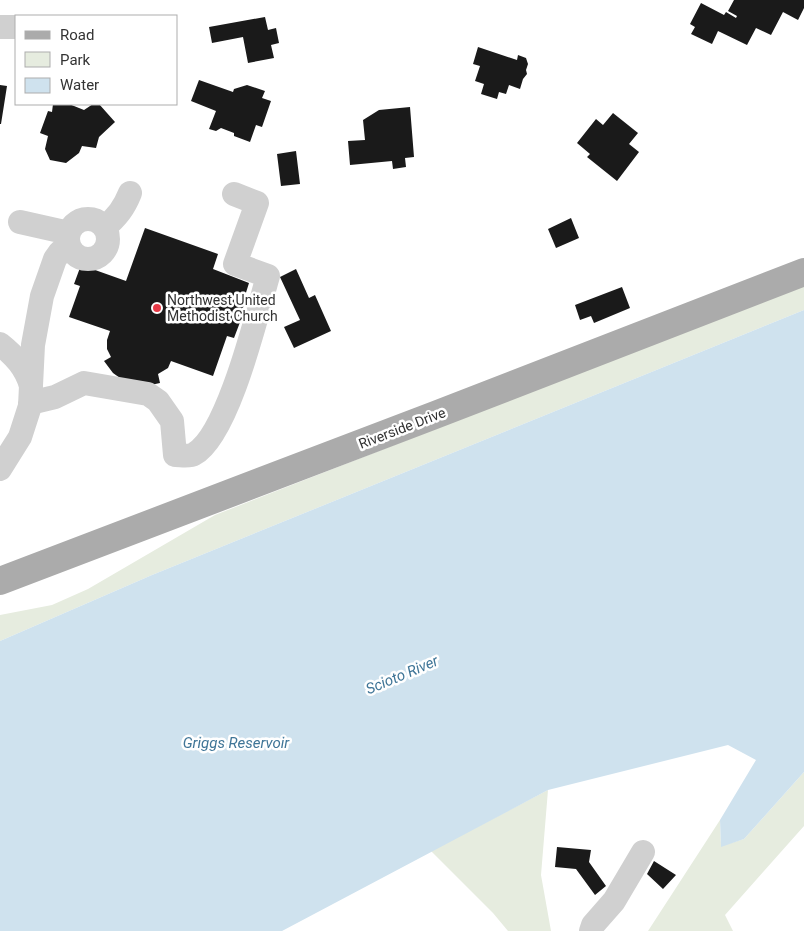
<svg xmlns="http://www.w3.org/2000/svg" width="804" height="931" font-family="Roboto,sans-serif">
  <rect width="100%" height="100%" fill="#fff"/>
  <path fill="#e6ecdf" d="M804 285V310L152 575 0 641V615L52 605 88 589 215 515Z
    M804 772V826L725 915 733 931H648L720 820 721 846 744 839Z
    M548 790 541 875 551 931H508L493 913 431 851Z"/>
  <path fill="#cfe2ee" d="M804 310V772L744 839 721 847 720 820 756 760 728 745 548 790 282 931H0V641L152 575Z"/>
  <path fill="#1a1a1a" d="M734 0H804V8L798 20 783 12 771 35 756 28 747 45 718 31 712 44 691 34 695 27 690 24 701 3 724 15 726 12 736 18 737 16 728 11Z
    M265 17 268 30 276 28 279 43 271 45 274 58 248 63 243 37 212 43 209 27Z
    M478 47 517 60 518 55 526 58 528 64 526 70 527 74 523 79 520 89 509 85 506 94 499 92 497 99 481 94 484 84 475 81 480 66 473 64Z
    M199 80 233 92 234 89 247 85 265 91 262 98 271 101 262 127 256 125 250 142 234 136V133L221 128 216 131 209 129 216 111 191 101Z
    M0 85 7 86 1 124H0Z
    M53 104H69L84 110 93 104H99L115 122 99 137 96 148 82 146 79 153 66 163 50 160 45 149 48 136 40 133 48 111 52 112Z
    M410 107 414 157 405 158 406 167 393 169 392 161 350 165 348 141 365 140 363 120 379 110Z
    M613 113 638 133 629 144 639 152 617 181 587 157 590 154 577 143 596 119 603 125Z
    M296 151 300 184 281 186 277 154Z
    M571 218 579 238 556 248 548 229Z
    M145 228 218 254 213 269 249 283 244 299 246 300 240 316 242 317 234 338 227 336 213 376 171 361 168 368 158 374 160 383 146 386 127 383 113 373 104 361 111 357 107 349V340L110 331 69 317 80 286 74 284 81 265 126 281Z
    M296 269 309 298 315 295 331 331 294 348 284 327 300 320 280 277Z
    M622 287 630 308 594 323 591 316 580 320 575 305Z
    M557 847 591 850 589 862 606 886 595 895 576 869 555 867Z
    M654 861 676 875 663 889 647 874Z"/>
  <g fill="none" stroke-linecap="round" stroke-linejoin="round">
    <path stroke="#d0d0d0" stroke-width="24" d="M0 27H16
      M68 239a20 20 0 1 1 40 0a20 20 0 1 1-40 0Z
      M20 222 69 233
      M105 227C117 217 124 208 130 193
      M0 344C15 356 26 368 31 386
      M30 403 55 397 84 383 148 394 158 401 172 421 175 455C181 455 189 457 194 454 228 436 257 314 268 276L235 264 257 203 234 194
      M0 469 20 437 30 406 33 345 42 296 55 259 60 252 70 249
      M591 931 593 925 614 901 643 852"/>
    <path stroke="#ababab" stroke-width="28" d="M0 581 435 415 804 272"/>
  </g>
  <circle fill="#e63946" stroke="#fff" stroke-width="2" cx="157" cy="308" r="5"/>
  <g text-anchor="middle" stroke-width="5" stroke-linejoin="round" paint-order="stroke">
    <g font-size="14" fill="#333" stroke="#fff" text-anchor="start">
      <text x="167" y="305">Northwest United<tspan x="167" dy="16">Methodist Church</tspan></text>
    </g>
    <g font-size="14" fill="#333" stroke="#fff">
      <text transform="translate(402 428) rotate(-21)" y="5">Riverside Drive</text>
    </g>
    <g font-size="15" font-style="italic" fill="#3f7597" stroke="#fff">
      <text transform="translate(402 675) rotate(-23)" y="5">Scioto River</text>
      <text x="236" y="748">Griggs Reservoir</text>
    </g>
  </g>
  <rect x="15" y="15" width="162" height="90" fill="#ffffff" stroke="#adadad"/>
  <rect x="25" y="31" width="25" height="8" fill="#ababab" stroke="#adadad"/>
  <text x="60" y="40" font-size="15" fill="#333333">Road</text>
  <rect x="25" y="52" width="25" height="15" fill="#e6ecdf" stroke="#adadad"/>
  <text x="60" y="65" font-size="15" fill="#333333">Park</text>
  <rect x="25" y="78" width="25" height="15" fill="#cfe2ee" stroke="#adadad"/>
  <text x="60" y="90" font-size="15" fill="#333333">Water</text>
</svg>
